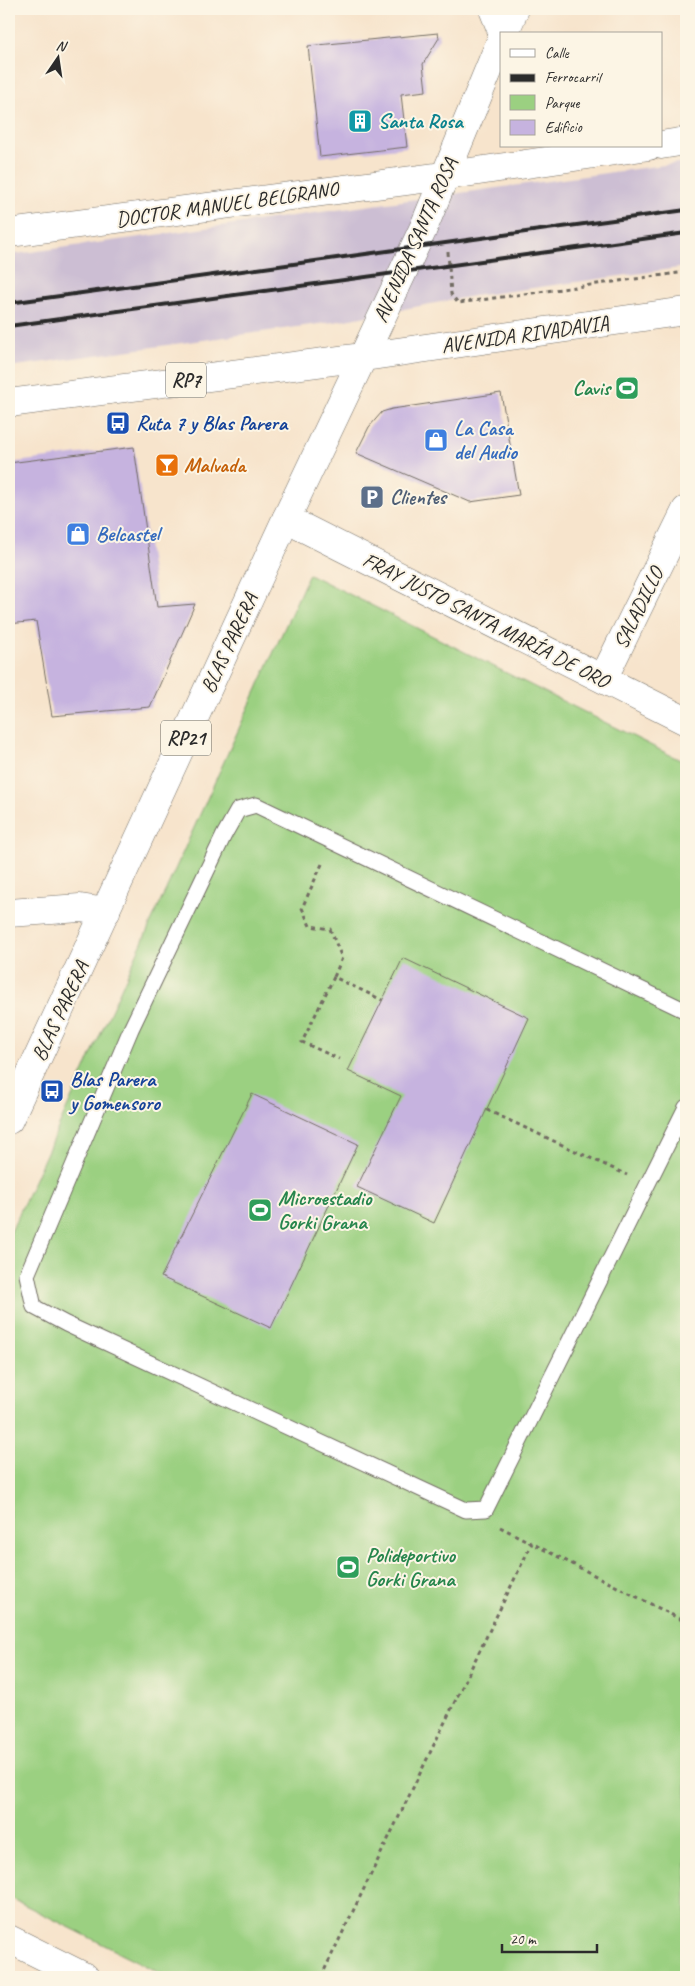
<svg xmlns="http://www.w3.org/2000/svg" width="695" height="1986" font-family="Caveat,sans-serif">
  <rect width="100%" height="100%" fill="#fcf5e5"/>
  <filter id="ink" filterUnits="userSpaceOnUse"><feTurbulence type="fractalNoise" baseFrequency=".02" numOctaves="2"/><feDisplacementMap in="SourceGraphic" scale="10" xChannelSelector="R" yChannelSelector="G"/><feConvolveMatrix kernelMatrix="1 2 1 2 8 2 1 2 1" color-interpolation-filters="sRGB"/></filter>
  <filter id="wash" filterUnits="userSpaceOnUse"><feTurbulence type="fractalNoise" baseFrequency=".0096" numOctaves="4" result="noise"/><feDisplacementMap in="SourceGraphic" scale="20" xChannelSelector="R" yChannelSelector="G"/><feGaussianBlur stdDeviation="1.12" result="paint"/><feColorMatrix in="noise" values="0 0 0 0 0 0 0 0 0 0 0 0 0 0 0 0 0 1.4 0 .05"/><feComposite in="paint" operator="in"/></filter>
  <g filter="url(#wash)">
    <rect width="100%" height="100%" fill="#f7e4cc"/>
    <path fill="#ccbed3" d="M686 162V267L473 296 340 321 9 367V255Z"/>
    <path fill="#9bd081" stroke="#637e56" d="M309 574 686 763V1977H168L9 1897V1236Z"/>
    <g id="blocks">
      <path fill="#c6b3df" d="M438 33 439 38 423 64 426 91 401 94 407 147 320 157 308 46Z
        M501 393 519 495 470 502 356 453 369 427 382 412 392 409Z
        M134 447 157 607 195 604 150 707 52 716 36 621 9 624V463Z
        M403 958 529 1018 434 1223 357 1187 401 1096 348 1071Z
        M252 1094 358 1144 271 1328 161 1277Z"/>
    </g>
  </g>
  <g filter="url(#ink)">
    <use href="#blocks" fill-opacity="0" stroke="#726c63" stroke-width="1"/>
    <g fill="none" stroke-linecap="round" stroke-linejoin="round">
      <g stroke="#726c63" stroke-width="17">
        <path id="service" d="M686 1011 256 805 238 810 224 835 131 1029 27 1275 34 1307 66 1324 466 1510 486 1509 686 1107"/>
      </g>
      <g stroke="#726c63" stroke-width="29">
        <path id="minor" d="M493 9 503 34
          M661 145 686 141
          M9 233 444 176 649 146
          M286 519 686 721
          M603 679 686 510
          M9 913 80 908 106 912"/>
      </g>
      <g stroke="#726c63" stroke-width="29">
        <path id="tertiary" d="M504 34 515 9
          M363 357 423 229 501 40
          M9 1939 85 1977"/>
      </g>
      <g stroke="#726c63" stroke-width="29">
        <path id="primary" d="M9 403 363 357 686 311
          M9 1120 286 519 363 357"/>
      </g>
      <path stroke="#726c63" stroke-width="3" stroke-dasharray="4 4" stroke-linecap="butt" d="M448 252 451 294 458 303 686 272
        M322 864 302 908 310 926 330 929 342 958 334 977 382 1000
        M334 977 302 1042 339 1059
        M487 1110 627 1175
        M500 1527 686 1622
        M321 1977 532 1543"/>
      <use href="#service" stroke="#fff" stroke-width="15"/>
      <use href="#minor" stroke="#fff" stroke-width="28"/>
      <use href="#tertiary" stroke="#fff" stroke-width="28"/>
      <use href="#primary" stroke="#fff" stroke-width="28"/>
      <path stroke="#2b2b2b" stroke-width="4" d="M9 303 686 210
        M9 326 686 233"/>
    </g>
  </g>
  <defs>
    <g id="building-square" transform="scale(1.25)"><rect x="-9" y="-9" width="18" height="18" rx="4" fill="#0f9aa8" stroke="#fcf5e5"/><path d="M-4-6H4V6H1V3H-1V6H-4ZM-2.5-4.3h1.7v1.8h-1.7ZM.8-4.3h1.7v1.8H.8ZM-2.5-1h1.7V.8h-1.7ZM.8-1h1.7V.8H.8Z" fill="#fff"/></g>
    <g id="stadium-square" transform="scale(1.25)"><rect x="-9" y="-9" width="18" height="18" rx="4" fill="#2e9e5b" stroke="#fcf5e5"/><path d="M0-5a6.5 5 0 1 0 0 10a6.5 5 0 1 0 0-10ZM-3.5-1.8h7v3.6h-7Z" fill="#fff"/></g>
    <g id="bus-square" transform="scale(1.25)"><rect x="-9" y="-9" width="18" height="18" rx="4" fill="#1a4fb4" stroke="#fcf5e5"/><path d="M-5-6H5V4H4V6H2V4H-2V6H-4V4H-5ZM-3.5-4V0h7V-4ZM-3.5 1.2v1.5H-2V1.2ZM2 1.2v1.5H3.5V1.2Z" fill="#fff"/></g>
    <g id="shop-square" transform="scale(1.25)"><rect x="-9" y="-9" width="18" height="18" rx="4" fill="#3f7fe0" stroke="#fcf5e5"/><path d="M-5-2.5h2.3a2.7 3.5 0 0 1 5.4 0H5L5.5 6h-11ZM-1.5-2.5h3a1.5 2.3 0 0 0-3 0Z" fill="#fff"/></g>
    <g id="bar-square" transform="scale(1.25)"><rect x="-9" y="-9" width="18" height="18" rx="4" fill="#e8710a" stroke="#fcf5e5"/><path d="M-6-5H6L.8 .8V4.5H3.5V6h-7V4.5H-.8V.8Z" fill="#fff"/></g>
    <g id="parking-square" transform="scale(1.25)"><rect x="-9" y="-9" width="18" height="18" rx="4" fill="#5c6f8a" stroke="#fcf5e5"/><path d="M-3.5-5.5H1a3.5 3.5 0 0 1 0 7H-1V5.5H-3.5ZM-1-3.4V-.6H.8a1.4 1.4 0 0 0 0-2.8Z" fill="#fff"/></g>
  </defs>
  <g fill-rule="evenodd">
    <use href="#building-square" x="360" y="121"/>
    <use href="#stadium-square" x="627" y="388"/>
    <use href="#bus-square" x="118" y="423"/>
    <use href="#shop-square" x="436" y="440"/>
    <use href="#bar-square" x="167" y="465"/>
    <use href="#parking-square" x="372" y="497"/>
    <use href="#shop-square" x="78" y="534"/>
    <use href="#bus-square" x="52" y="1091"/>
    <use href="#stadium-square" x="260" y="1210"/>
    <use href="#stadium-square" x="348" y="1567"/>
  </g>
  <g text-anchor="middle" stroke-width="4" stroke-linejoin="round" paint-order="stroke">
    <g fill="#fcf5e5" stroke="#6a6863" stroke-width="1">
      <rect x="166" y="362.5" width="40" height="35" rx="4"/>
      <rect x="161" y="720.5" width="50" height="35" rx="4"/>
    </g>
    <g font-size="20" font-weight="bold" fill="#2b2b2b">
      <text x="186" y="387">RP7</text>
      <text x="186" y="745">RP21</text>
    </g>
    <g font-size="21" font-weight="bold" fill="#0d838f" stroke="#fcf5e5" text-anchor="start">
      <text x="378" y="128">Santa Rosa</text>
    </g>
    <g font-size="21" fill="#2b2b2b" stroke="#fcf5e5">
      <text transform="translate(227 204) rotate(-8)" y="7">DOCTOR MANUEL BELGRANO</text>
      <text transform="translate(415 240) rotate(-66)" y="7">AVENIDA SANTA ROSA</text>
      <text transform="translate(525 334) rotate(-8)" y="7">AVENIDA RIVADAVIA</text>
      <text transform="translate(638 608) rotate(-64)" y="7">SALADILLO</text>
      <text transform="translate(486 620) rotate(27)" y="7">FRAY JUSTO SANTA MARÍA DE ORO</text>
      <text transform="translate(229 643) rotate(-65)" y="7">BLAS PARERA</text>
      <text transform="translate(60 1011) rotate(-65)" y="7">BLAS PARERA</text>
    </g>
    <g font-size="21" font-weight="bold" fill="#27864d" stroke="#fcf5e5" text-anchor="start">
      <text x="610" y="395" text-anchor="end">Cavis</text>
      <text x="278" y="1205">Microestadio<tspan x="278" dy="24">Gorki Grana</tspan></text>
      <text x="366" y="1562">Polideportivo<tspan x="366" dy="24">Gorki Grana</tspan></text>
    </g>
    <g font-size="21" font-weight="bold" fill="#164399" stroke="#fcf5e5" text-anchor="start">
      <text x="136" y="430">Ruta 7 y Blas Parera</text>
      <text x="70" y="1086">Blas Parera<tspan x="70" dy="24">y Gomensoro</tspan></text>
    </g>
    <g font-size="21" font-weight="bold" fill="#366cbe" stroke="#fcf5e5" text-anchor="start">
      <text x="454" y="435">La Casa<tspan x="454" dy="24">del Audio</tspan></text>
      <text x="96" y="541">Belcastel</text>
    </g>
    <g font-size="21" font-weight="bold" fill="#c56008" stroke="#fcf5e5" text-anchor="start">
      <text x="184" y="472">Malvada</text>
    </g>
    <g font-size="21" font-weight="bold" fill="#4e5e75" stroke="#fcf5e5" text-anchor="start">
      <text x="390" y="504">Clientes</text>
    </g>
  </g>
  <rect width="695" height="1986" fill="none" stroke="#fcf5e5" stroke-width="30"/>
  <rect x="500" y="32" width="162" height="115" fill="#fcf5e5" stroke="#a8a49b"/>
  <rect x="510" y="49" width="25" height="8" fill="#ffffff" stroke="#a8a49b"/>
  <text x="545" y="58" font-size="15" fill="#2b2b2b">Calle</text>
  <rect x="510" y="74" width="25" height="8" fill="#2b2b2b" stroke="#a8a49b"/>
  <text x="545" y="82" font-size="15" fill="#2b2b2b">Ferrocarril</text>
  <rect x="510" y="95" width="25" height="15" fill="#9bd081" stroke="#a8a49b"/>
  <text x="545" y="108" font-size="15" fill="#2b2b2b">Parque</text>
  <rect x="510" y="120" width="25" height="15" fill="#c6b3df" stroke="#a8a49b"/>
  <text x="545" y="132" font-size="15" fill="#2b2b2b">Edificio</text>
  <g transform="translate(58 58) rotate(13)" stroke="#fcf5e5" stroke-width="4" paint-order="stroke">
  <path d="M0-4L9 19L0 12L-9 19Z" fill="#2b2b2b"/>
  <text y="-8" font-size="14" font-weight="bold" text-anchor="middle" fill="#2b2b2b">N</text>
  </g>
  <path d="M502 1944v8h95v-8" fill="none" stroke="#2b2b2b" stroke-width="2.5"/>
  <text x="510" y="1944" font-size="15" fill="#2b2b2b" stroke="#fcf5e5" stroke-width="4" paint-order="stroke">20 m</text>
</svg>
